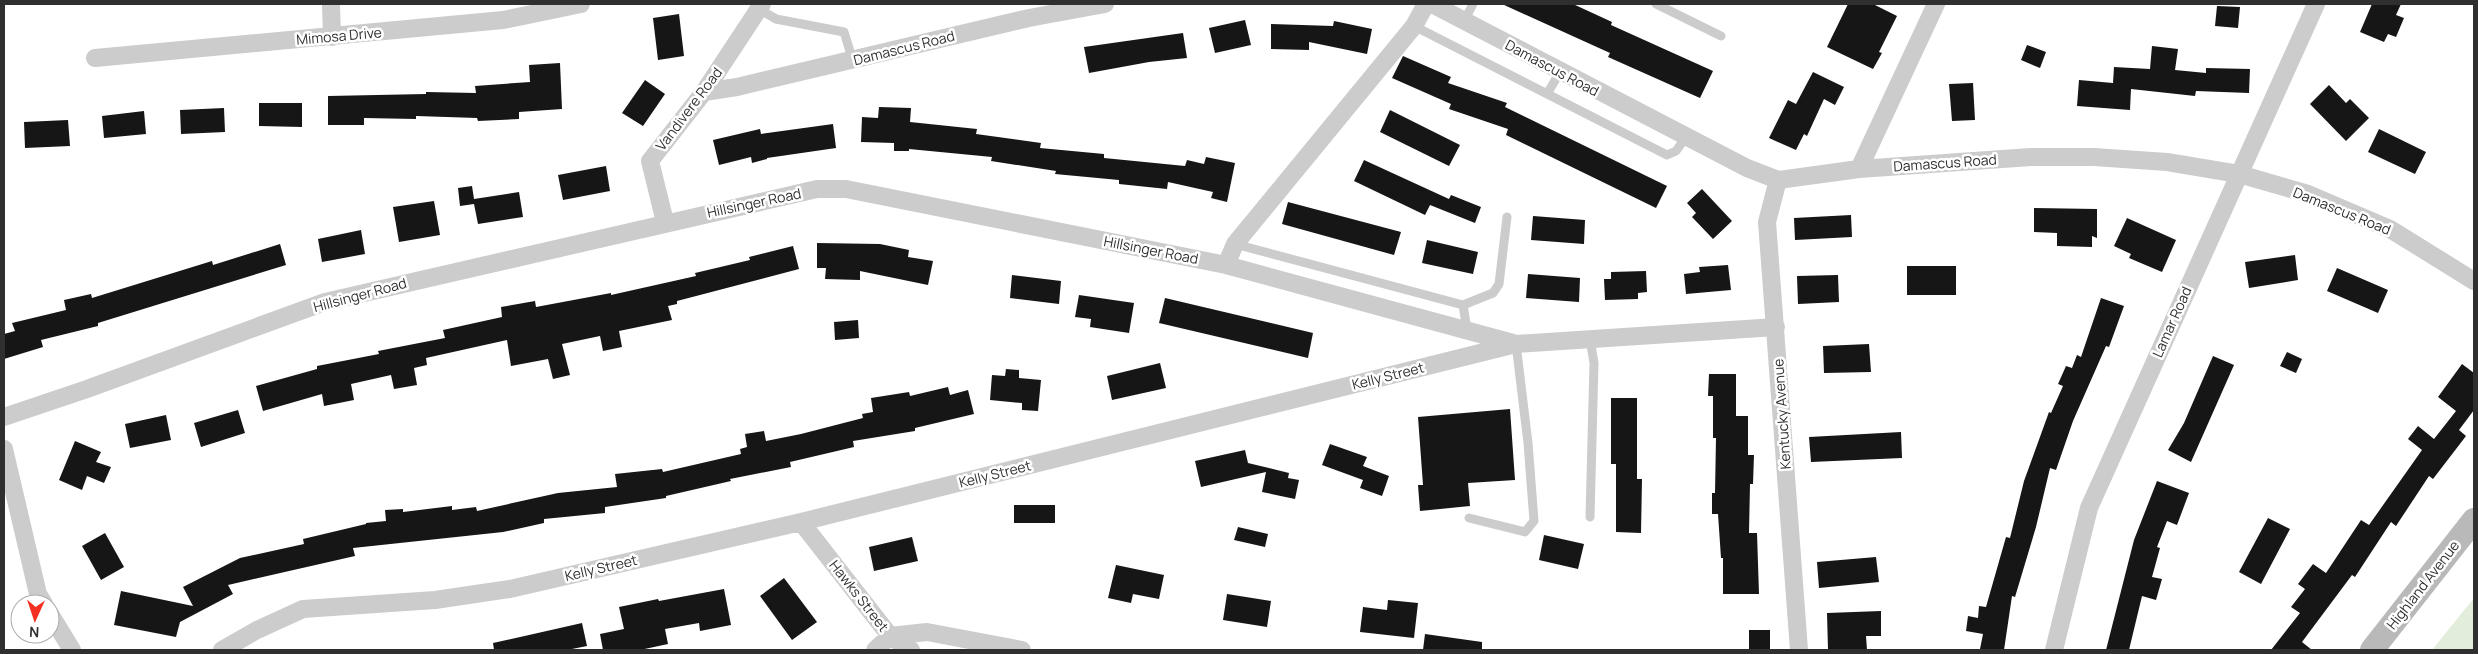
<svg xmlns="http://www.w3.org/2000/svg" width="2478" height="654" font-family="Manrope,sans-serif">
  <rect width="100%" height="100%" fill="#fff"/>
  <path fill="#e3eddb" d="M2474 598V650H2432Z"/>
  <path fill="#161616" d="M1502 4H1573L1612 22 1611 25 1713 71 1700 98 1608 57 1610 53Z
    M1848 4H1873L1897 16 1879 52 1882 53 1873 69 1827 47Z
    M2372 4H2401L2396 15 2404 18 2396 37 2388 34 2384 42 2360 32Z
    M2217 6 2240 7 2238 28 2215 26Z
    M679 14 684 56 658 60 653 18Z
    M1245 20 1251 45 1215 53 1209 28Z
    M1334 21 1372 29 1367 54 1309 42V50L1271 49V24L1333 26Z
    M1183 33 1187 58 1149 62 1089 73 1084 47Z
    M2027 45 2046 52 2040 68 2021 60Z
    M2152 46 2178 49 2175 70 2206 73V68L2250 69 2249 93 2196 91 2195 96 2131 89 2130 110 2077 106 2079 80 2113 83 2114 67 2150 69Z
    M1403 56 1451 77 1448 83 1507 103 1505 107 1667 186 1656 208 1506 135 1508 129 1449 109 1451 104 1392 78Z
    M560 63 562 109 519 112V119L478 121 477 118 416 116V119L364 118V125H328V96L426 94V92L476 93 475 86 530 82 529 65Z
    M1813 72 1844 87 1835 105 1824 99 1807 136 1804 134 1796 150 1769 138 1788 100 1796 104Z
    M645 80 665 94 643 126 622 113Z
    M1973 83 1975 120 1952 121 1949 84Z
    M2329 85 2346 103 2350 99 2369 118 2346 141 2310 104Z
    M259 103H302V127L259 126Z
    M879 107 911 108 910 122 977 129 976 134 1041 143 1040 148 1104 154V158L1185 166 1187 160 1204 164 1206 157 1235 163 1227 202 1211 198 1213 192 1168 182 1167 189 1119 184V180L1055 174 1056 171 991 161 992 157 909 149V151H894V143L861 142 862 117 878 118Z
    M224 108 225 132 181 134 180 110Z
    M1390 110 1460 145 1449 166 1380 132Z
    M144 111 146 134 104 138 102 116Z
    M68 120 70 146 25 148 24 122Z
    M833 124 836 148 767 158V159L752 163 751 157 719 165 713 140 760 129 761 134Z
    M2379 129 2426 152 2415 174 2368 152Z
    M1364 160 1449 199 1451 195 1481 207 1475 223 1430 205 1425 215 1354 181Z
    M606 166 610 191 563 200 558 175Z
    M472 186 474 199 519 192 523 217 478 224 474 204 460 206 458 188Z
    M1702 189 1732 221 1713 239 1692 217 1696 213 1687 203Z
    M434 201 440 235 399 242 393 207Z
    M1288 202 1401 232 1394 255 1282 224Z
    M2034 208 2097 209V238L2092 236V247L2057 246V233L2034 232Z
    M1851 215 1852 237 1795 240 1794 218Z
    M1533 216 1585 220 1584 244 1531 240Z
    M2127 218 2176 240 2162 272 2129 258 2131 254 2114 246Z
    M361 230 365 254 322 262 318 239Z
    M1427 240 1478 252 1473 274 1422 263Z
    M817 243 880 244 909 250 908 257 933 261 928 285 860 271V280L825 279 826 268H817Z
    M280 244 286 265 98 323V326L41 340 43 347 4 359V334L15 331 12 323 66 310 64 300 91 294 92 298 212 261 213 265Z
    M793 246 799 269 677 301V304L668 306 672 320 619 331 622 347 603 351 600 336 562 344 570 375 553 379 548 359 511 366 507 340 426 358 427 365 414 368 417 385 394 389 391 375 351 384 354 400 324 406 322 394 263 411 256 386 317 369V366L379 354 378 351 445 338 443 330 502 317 501 307 535 301 536 307 611 293V295L696 276 695 273 750 260 749 257Z
    M2295 255 2298 280 2249 288 2245 262Z
    M1728 265 1731 290 1686 294 1684 274 1700 272 1699 267Z
    M1907 266H1956V295H1907Z
    M2337 268 2388 290 2378 313 2327 291Z
    M1646 271 1647 292 1638 293V299L1605 300 1604 279H1611V272Z
    M1528 274 1580 278 1579 302 1526 298Z
    M1012 275 1061 281 1059 304 1010 298Z
    M1838 275 1839 302 1798 304 1797 276Z
    M1079 295 1134 303 1129 333 1090 327 1091 319 1075 317Z
    M1165 298 1313 333 1308 358 1159 323Z
    M2101 298 2124 306 2109 347 2106 346 2073 421 2056 470 2050 468 2036 527 2015 597 2012 596 2004 650 1980 649 1983 634 1966 631 1968 616 1978 618 1979 606 1986 607 2006 537 2010 538 2024 481 2049 412 2051 413 2063 386 2058 384 2066 366 2072 368 2077 355 2081 357Z
    M858 320 859 338 835 340 834 322Z
    M1869 344 1871 372 1824 373 1823 346Z
    M2287 352 2302 359 2296 373 2280 366Z
    M2213 356 2234 365 2191 462 2168 450 2184 423Z
    M1160 363 1166 388 1112 400 1107 376Z
    M2462 364 2474 373V410L2459 430 2466 436 2433 479 2429 476 2396 526 2391 522 2355 577 2352 575 2302 642 2312 650H2271L2300 613 2291 607 2305 589 2298 584 2313 564 2326 573 2361 520 2369 525 2422 450 2408 439 2418 426 2434 439 2456 411 2438 397Z
    M1006 369 1019 370V378L1041 380 1038 411 1022 410V403L990 400 992 375 1005 376Z
    M1709 374H1736V416H1748V455H1754L1753 484H1750L1749 533H1757L1759 594H1723V558H1721L1718 514H1712V493H1715L1716 438H1713V396H1708Z
    M948 387 950 395 968 390 974 414 915 428V431L853 441 854 447 790 462 791 467 730 479 731 481 666 496V498L605 507V513L544 519V523L503 532 353 548 355 556 228 585 233 594 180 622 176 637 114 625 121 591 193 606 183 587 240 558 304 544 303 539 366 524V523L386 521 385 510 403 509V512L452 506V510L476 507 477 511 558 493 617 487 615 474 662 469 663 472 741 454 740 449 747 447 745 434 764 431 766 441 801 434 863 418 862 414 873 412 871 398 909 392 910 396Z
    M1611 398H1637V479H1642L1641 533 1616 532V464H1611Z
    M1510 409 1515 480 1468 483 1470 506 1420 511 1418 485H1423L1418 417Z
    M238 410 245 433 201 447 194 423Z
    M166 415 171 440 130 448 125 424Z
    M1901 432 1902 458 1811 462 1809 437Z
    M75 441 101 452 96 462 111 467 104 483 87 476 82 490 59 480Z
    M1330 444 1367 457 1363 466 1389 476 1382 496 1360 488 1363 480 1322 465Z
    M1245 450 1248 463 1289 473 1288 478 1299 480 1295 499 1262 492 1266 472 1201 487 1195 461Z
    M2157 481 2189 493 2177 525 2167 521 2157 547 2160 548 2152 577 2162 579 2156 600 2142 596 2129 650H2106L2134 540Z
    M1014 505H1055V523H1014Z
    M2268 518 2290 529 2261 584 2239 572Z
    M1238 527 1268 534 1265 547 1234 540Z
    M105 533 124 567 101 580 82 546Z
    M1544 535 1584 544 1578 569 1539 560Z
    M912 537 918 561 874 571 869 547Z
    M1876 557 1879 582 1819 588 1817 562Z
    M1116 565 1164 575 1159 599 1133 594 1131 603 1108 598Z
    M784 578 817 622 792 640 760 596Z
    M724 589 731 625 700 631 699 623 665 629 668 644 640 650H603L600 634 624 629 619 607 658 599 659 601Z
    M1227 594 1271 601 1267 627 1223 620Z
    M1388 600 1418 603 1414 638 1360 632 1363 607 1387 610Z
    M1881 611V636H1866L1867 650H1828L1827 613Z
    M582 623 587 646 567 650H494L493 643Z
    M1749 630H1770V650H1749Z
    M1425 634 1482 642V650H1423Z"/>
  <g fill="none" stroke-linecap="round" stroke-linejoin="round">
    <path stroke="#ccc" stroke-width="9" d="M1656 4 1721 36
      M759 9 776 19 844 32 853 61
      M1464 21 1473 4
      M1414 26 1667 155 1676 151 1686 137
      M1547 94 1560 72
      M1235 244 1463 305 1467 330
      M1463 305 1493 293 1499 284 1507 217
      M1590 517 1594 363 1590 339
      M1469 518 1525 532 1534 521 1528 443 1516 344"/>
    <path stroke="#ccc" stroke-width="18" d="M331 4 332 37
      M1432 4 1747 168 1778 180 1859 169 2031 157H2094L2167 162 2239 174 2308 194 2390 229 2474 281
      M95 58 503 20 581 4
      M704 92 737 87 1029 18 1105 4
      M1859 169 1936 4
      M1778 180 1767 222 1799 650
      M665 222 650 161 704 92 762 4
      M1226 265 1235 244 1414 26 1426 4
      M4 417 87 389 325 302 817 189H846L1226 265 1513 343
      M4 449 38 594 44 604
      M801 522 890 636 927 632 1022 650
      M50 614 72 650
      M222 650 257 630 303 609 435 600 510 589 801 522 1516 344 1776 327
      M875 650 890 636 911 650
      M2054 650 2089 508 2316 4"/>
    <path stroke="#b9b9b9" stroke-width="24" d="M2372 650 2474 520"/>
  </g>
  <g text-anchor="middle" stroke-width="5" stroke-linejoin="round" paint-order="stroke">
    <g font-size="14" fill="#2f2f2f" stroke="#fff">
      <text transform="translate(339 36) rotate(-5)" y="5">Mimosa Drive</text>
      <text transform="translate(904 48) rotate(-14)" y="5">Damascus Road</text>
      <text transform="translate(1552 68) rotate(28)" y="5">Damascus Road</text>
      <text transform="translate(689 109) rotate(-53)" y="5">Vandivere Road</text>
      <text transform="translate(1945 163) rotate(-4)" y="5">Damascus Road</text>
      <text transform="translate(754 203) rotate(-12)" y="5">Hillsinger Road</text>
      <text transform="translate(2342 211) rotate(22)" y="5">Damascus Road</text>
      <text transform="translate(1151 250) rotate(11)" y="5">Hillsinger Road</text>
      <text transform="translate(360 295) rotate(-15)" y="5">Hillsinger Road</text>
      <text transform="translate(2172 322) rotate(-66)" y="5">Lamar Road</text>
      <text transform="translate(1388 376) rotate(-14)" y="5">Kelly Street</text>
      <text transform="translate(1782 414) rotate(-94)" y="5">Kentucky Avenue</text>
      <text transform="translate(995 474) rotate(-14)" y="5">Kelly Street</text>
      <text transform="translate(601 568) rotate(-13)" y="5">Kelly Street</text>
      <text transform="translate(2423 585) rotate(-52)" y="5">Highland Avenue</text>
      <text transform="translate(859 596) rotate(52)" y="5">Hawks Street</text>
    </g>
  </g>
  <rect width="2478" height="654" fill="none" stroke="#2f2f2f" stroke-width="10"/>
  <g transform="translate(35 619) rotate(183)"><circle r="24" fill="#ffffff" stroke="#acacac"/>
  <path d="M0-4L9 19L0 12L-9 19Z" fill="#f43023"/>
  <text y="-8" font-size="14" font-weight="bold" text-anchor="middle" fill="#2f2f2f">N</text>
  </g>
</svg>
